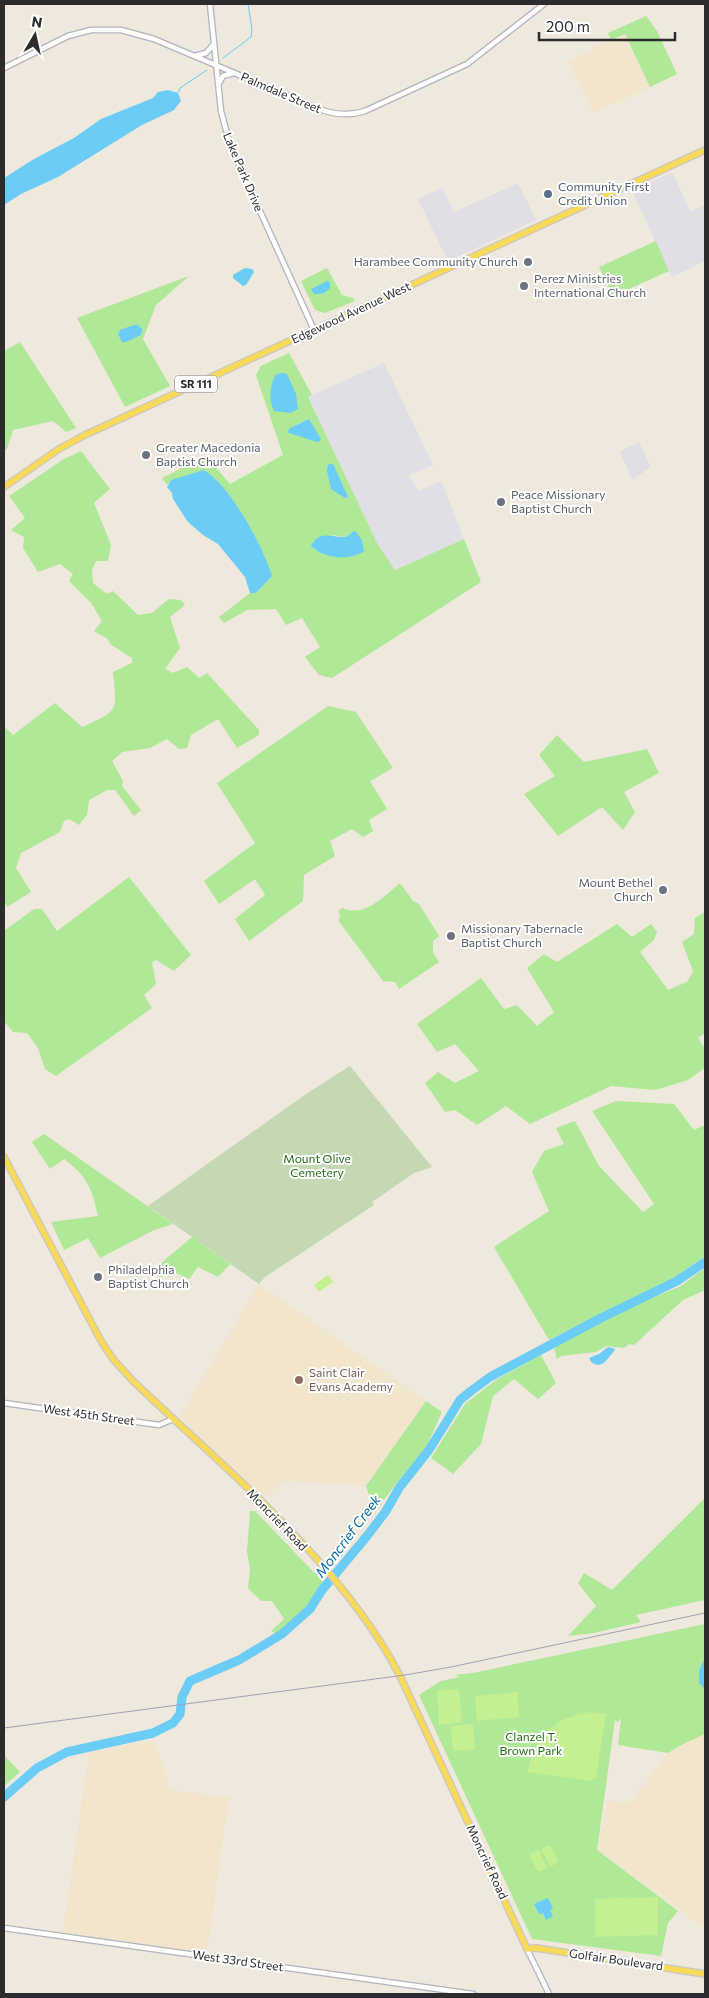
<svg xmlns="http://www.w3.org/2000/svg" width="709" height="1998" font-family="Commissioner,sans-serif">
  <rect width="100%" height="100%" fill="#eee8dd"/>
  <path fill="#e1dee6" d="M672 172 690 212 705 205V227L703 229 705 233V261L672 277 632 191Z
    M518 183 536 220 448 261 418 199 442 188 454 212Z
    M384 363 433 465 409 475 418 491 441 481 464 539 395 570 377 543 308 397Z
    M639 442 651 467 632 480 620 452Z"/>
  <path fill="#f1e6cc" d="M625 34 650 87 593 113 568 61Z
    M259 1284 426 1401 366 1486 283 1481 264 1500 179 1417Z
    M705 1734V1927L698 1924 598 1850 607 1801 629 1803 668 1753 685 1743Z
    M155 1740 170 1790 229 1797 207 1953 63 1933 89 1752Z"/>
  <path fill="#afe897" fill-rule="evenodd" d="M646 16 657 31 677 74 650 87 625 34 611 40 608 33Z
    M656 241 669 271 613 296 599 267Z
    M327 268 342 295 353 298 355 301 325 313 315 310 301 281Z
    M189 276 156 305 143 339 170 386 125 407 77 318Z
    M20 342 76 428 66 432 53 421 13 430 7 449 4 451V351Z
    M289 353 312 395 308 397 377 543 395 570 464 539 481 582 332 678 319 675 305 657 320 647 302 618 286 625 276 609 247 610 224 623 219 617 250 593H256L272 576 171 480 167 485 162 478 206 456 230 484 283 455 256 375 261 366ZM309 419 321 439 290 428ZM354 531 361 553C342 561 332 556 313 549L333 535 346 537Z
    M81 451 110 489 94 503 111 545 108 561H96L92 570 93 583 107 594 113 591 138 615 152 613 169 599 181 600 185 605 170 617 180 648 165 669 173 673 187 667 199 678 207 673 259 730V735L237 748 218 719 191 735 187 748 179 749 167 739 150 748 122 752 112 761 123 781 122 786 141 810 134 816 115 790H107L89 800 87 815 79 825 69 819 64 821 60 832 21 853 16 868 31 892 7 907 4 900V726L13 735 55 703 82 727C119 710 117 713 113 672L132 663V658L110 644 108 639 94 631 102 621 91 603 69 581 73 574 60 564 38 572 23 548 24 537 11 530 25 518 9 496 64 459Z
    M328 706 356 712 393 768 370 781 387 809 369 820 373 831 363 837 352 829 330 841 335 856 304 875 303 901 249 941 235 919 265 895 255 879 219 904 204 881 255 843 217 783Z
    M557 735 584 762 647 749 659 773 624 792 635 812 623 830 602 807 558 836 524 794 555 776 539 755Z
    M129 877 191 955 174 971 156 960 152 962 156 984 144 995 152 1008 56 1076 45 1069 38 1048 27 1033 13 1032 4 1021V931L34 909H42L57 931Z
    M400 883 413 901 419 904 439 936 433 941V953L439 962 399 989 395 982 383 981 338 920 340 918 339 910 343 908C365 918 384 896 400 883Z
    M705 912V1033L698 1038 705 1049V1068L688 1080 655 1090 611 1086 530 1124 506 1106 477 1125 455 1110 445 1112 425 1083 438 1072 455 1083 479 1071 455 1044 437 1052 417 1024 481 978 504 1009 517 1005 537 1026 554 1012 527 968 544 954 557 962 617 924 632 937 651 924 657 932 654 940 640 952 668 990 687 982 693 971 682 942 694 934 695 918Z
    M616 1101 674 1104 694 1130 705 1125V1256L675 1277 549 1340 494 1247 549 1211 532 1172 544 1151 564 1144 556 1128 575 1121 599 1166 643 1212 654 1204 592 1111Z
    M44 1134 173 1224 154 1230 100 1258 88 1238 64 1250 51 1222 98 1216C92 1188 87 1176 64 1159L50 1169 32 1142Z
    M192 1237 230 1264 218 1277 198 1267 189 1279 172 1271 160 1278 153 1270Z
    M705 1268V1290L683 1300 634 1345 629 1344 624 1348 606 1346 596 1352 561 1356 557 1359 554 1347 601 1319 681 1286Z
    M541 1355 556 1383 538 1399 514 1379 493 1396 481 1444 453 1474 431 1458 465 1404 496 1380Z
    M426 1401 442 1412 426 1448 395 1485 375 1512 366 1486Z
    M705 1498V1600L636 1615 641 1622 594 1633 568 1636 596 1606 578 1583 584 1573 612 1590Z
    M250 1511H255L324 1583 307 1608 276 1634 271 1631 284 1619 272 1601H261L248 1588 250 1569 247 1552Z
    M705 1624V1734L685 1743 668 1753 618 1745 621 1718 618 1722 615 1720 597 1850 678 1911 668 1923 661 1956 532 1939 419 1695 441 1681 460 1677 454 1675 473 1673Z
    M4 1755 20 1772 4 1786Z"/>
  <path fill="#c4d9b3" d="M350 1066 432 1167 414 1173 372 1202 374 1205 265 1277 259 1284 148 1206 309 1092Z"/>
  <path fill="#c4f092" d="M328 1275 333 1282 319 1292 314 1285Z
    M459 1689 462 1722 439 1725 437 1691Z
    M517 1692 519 1717 477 1721 475 1696Z
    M590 1712 606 1714 596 1777 591 1781 528 1772C534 1736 554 1718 590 1712Z
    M473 1724 475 1749 453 1751 450 1726Z
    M550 1845 559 1862 550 1867 541 1849Z
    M539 1850 547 1868 538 1872 529 1854Z
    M658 1897V1935L595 1937V1899Z"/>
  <path fill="#6bccf6" d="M168 90 178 93 181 101 174 110 142 125 58 177 21 194 4 205V178L34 159 74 138 101 119 153 98 158 92Z
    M245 268 252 269 254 272 246 285 243 286 233 278V275Z
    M327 281 330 282V288C326 293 320 295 314 294L311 289Z
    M134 325H138L142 329 141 335 126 342H122L118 334 120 330Z
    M281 373 287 374 296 394 298 409 290 413 274 411C268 398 270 388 275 375Z
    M309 419 321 439 320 441 317 442 289 433 288 431 290 428Z
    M330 464H333L348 497 345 498 331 489 327 471 328 465Z
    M204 470C232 488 262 545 272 576L256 593H250L245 577 218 544 203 535 188 522 173 499 172 493 167 487 171 480Z
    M354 531 356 532 362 540 364 551C350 561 324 559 311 546 320 529 332 538 346 537Z
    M608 1347 613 1348 615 1350 604 1363 598 1365 592 1363 589 1358 599 1354Z
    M704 1660H705V1689L699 1683V1671Z
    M548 1898 553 1908 550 1910 553 1916 546 1920 543 1913 539 1914 534 1904Z"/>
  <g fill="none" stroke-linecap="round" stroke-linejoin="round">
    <path stroke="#6bccf6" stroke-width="1" d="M223 58 251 37 252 29 248 4
      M178 93 180 88 207 70"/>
    <path stroke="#6bccf6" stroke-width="9" d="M4 1797 37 1768 67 1752 153 1733 173 1723 180 1714 182 1697 190 1681 239 1660 282 1634 310 1609 322 1590 367 1536 386 1511 399 1488 429 1450 460 1400 471 1391 490 1377 601 1318 677 1281 705 1262"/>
    <g stroke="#b1b3c0" stroke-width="7">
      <path id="minor" d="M210 4 221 111 230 145 314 330
        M195 56 206 53 214 44
        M4 68 68 36 91 30H121L154 39 322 110C337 115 350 116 365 111L467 64 544 4
        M218 85 223 76 234 73
        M4 1403 159 1425 173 1419
        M4 1928 473 1994
        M527 1949 549 1994"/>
    </g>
    <g stroke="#c8c8c8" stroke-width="8">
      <path id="major" d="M4 487 59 449 85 435 705 150
        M4 1157 101 1341 113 1359 133 1381C224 1468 342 1563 400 1676L527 1949 536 1948 705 1974"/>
    </g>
    <use href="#minor" stroke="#fff" stroke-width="4.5"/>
    <use href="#major" stroke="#f9d958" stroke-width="5.5"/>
    <path stroke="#9fa2b7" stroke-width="1" d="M4 1728 405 1675 451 1667 705 1613"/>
  </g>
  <circle fill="#5c6f8a" stroke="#fff" stroke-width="2" cx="548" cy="194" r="5"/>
  <g fill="#6b7280" stroke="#fff" stroke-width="2">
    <circle cx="528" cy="262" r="5"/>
    <circle cx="524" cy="286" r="5"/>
    <circle cx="146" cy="455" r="5"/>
    <circle cx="501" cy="502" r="5"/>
    <circle cx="663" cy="890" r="5"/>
    <circle cx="451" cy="936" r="5"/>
    <circle cx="98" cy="1277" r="5"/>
  </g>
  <circle fill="#8d6e63" stroke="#fff" stroke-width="2" cx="299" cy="1380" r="5"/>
  <g text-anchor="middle" stroke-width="4" stroke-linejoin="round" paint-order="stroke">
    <rect fill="#fff" stroke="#6b6b6b" stroke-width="1" x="175" y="375.5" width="42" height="17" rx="4"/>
    <g font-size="11" font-weight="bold" fill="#2c2c2c">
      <text x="196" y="388">SR 111</text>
    </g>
    <g font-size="12" fill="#2c2c2c" stroke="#fff">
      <text transform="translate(281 93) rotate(23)" y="4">Palmdale Street</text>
      <text transform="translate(243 172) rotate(67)" y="4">Lake Park Drive</text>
      <text transform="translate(351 313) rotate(-25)" y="4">Edgewood Avenue West</text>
      <text transform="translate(89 1415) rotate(8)" y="4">West 45th Street</text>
      <text transform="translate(277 1520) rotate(46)" y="4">Moncrief Road</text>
      <text transform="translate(487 1862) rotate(65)" y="4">Moncrief Road</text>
      <text transform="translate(616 1960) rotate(8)" y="4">Golfair Boulevard</text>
      <text transform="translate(238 1961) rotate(8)" y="4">West 33rd Street</text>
    </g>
    <g font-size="12" fill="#4e5e75" stroke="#fff" text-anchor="start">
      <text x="558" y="191">Community First<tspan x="558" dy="14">Credit Union</tspan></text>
    </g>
    <g font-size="12" fill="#5b616d" stroke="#fff" text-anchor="start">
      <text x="518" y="266" text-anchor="end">Harambee Community Church</text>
      <text x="534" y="283">Perez Ministries<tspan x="534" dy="14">International Church</tspan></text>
      <text x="156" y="452">Greater Macedonia<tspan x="156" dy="14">Baptist Church</tspan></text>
      <text x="511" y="499">Peace Missionary<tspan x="511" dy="14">Baptist Church</tspan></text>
      <text x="653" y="887" text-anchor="end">Mount Bethel<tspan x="653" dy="14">Church</tspan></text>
      <text x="461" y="933">Missionary Tabernacle<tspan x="461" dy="14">Baptist Church</tspan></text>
      <text x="108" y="1274">Philadelphia<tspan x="108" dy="14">Baptist Church</tspan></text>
    </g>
    <g font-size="12" fill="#256e16" stroke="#fff">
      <text x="317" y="1163">Mount Olive<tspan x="317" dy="14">Cemetery</tspan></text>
      <text x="531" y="1741">Clanzel T.<tspan x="531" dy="14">Brown Park</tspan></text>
    </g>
    <g font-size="12" fill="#785e54" stroke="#fff" text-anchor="start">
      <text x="309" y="1377">Saint Clair<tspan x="309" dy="14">Evans Academy</tspan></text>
    </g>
    <g font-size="14" font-style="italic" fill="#0569a6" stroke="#fff">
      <text transform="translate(348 1536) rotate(-53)" y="5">Moncrief Creek</text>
    </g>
  </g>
  <rect width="709" height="1998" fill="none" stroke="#2c2c2c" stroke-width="10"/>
  <g transform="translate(35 35) rotate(9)" stroke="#ffffff" stroke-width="4" paint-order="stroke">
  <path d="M0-4L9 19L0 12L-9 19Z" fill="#2c2c2c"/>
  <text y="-8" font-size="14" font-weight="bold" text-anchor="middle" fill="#2c2c2c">N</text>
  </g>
  <path d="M539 32v8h136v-8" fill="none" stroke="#2c2c2c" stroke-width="2.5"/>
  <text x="546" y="32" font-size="15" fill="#2c2c2c" stroke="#ffffff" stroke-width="4" paint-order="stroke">200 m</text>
</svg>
